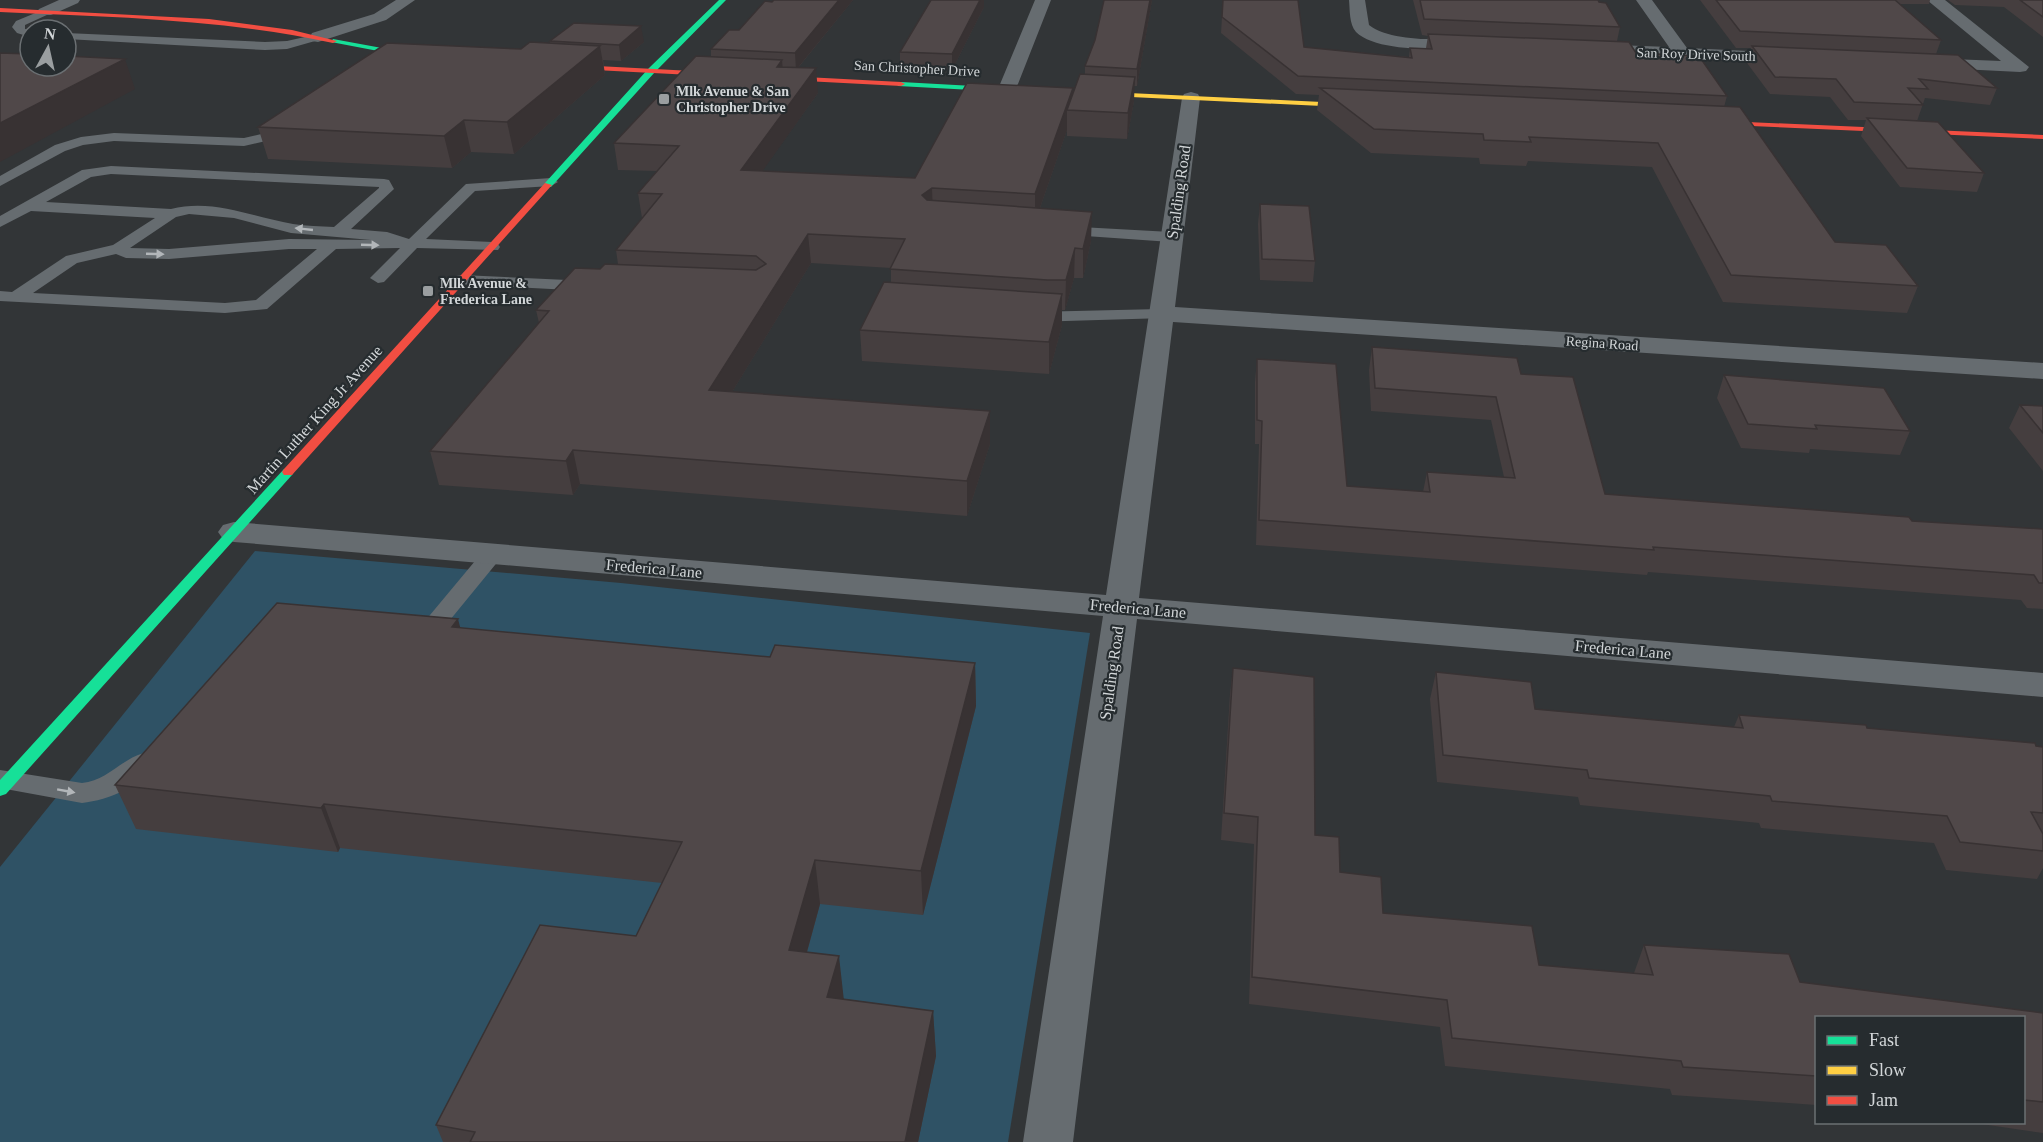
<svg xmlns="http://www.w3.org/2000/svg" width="2043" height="1142" font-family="Georgia,serif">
  <rect width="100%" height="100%" fill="#323537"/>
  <path fill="#2f5265" d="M255 551 621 583 1090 633 1008 1142H0V867Z"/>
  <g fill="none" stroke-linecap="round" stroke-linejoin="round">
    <path fill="#666c70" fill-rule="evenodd" d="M45 9 51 12 49 14 25 25V29L30 30V37L17 33 12 27 16 21Z
      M66 33 265 42 287 41 318 34 324 37 322 39 287 49 265 50 66 39Z
      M274 131 279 132 281 135 279 138 244 146 114 141 83 145 65 151 0 186V176L55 145 81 137 114 133 244 138Z
      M111 166 384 179 389 180 394 189 351 229 387 232 409 239 466 184 551 178 558 182 551 186 475 191 426 239 492 242 498 244 500 247 498 250 417 248 384 282 378 283 370 278 400 248 336 249 267 309 225 313 0 301V291L12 292 66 256 113 245 155 218 31 211 0 227V216L82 170ZM111 174 379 187V188L334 227C320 226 306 226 293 224 251 217 213 198 171 209L46 202 91 177ZM189 214 234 218 291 233 371 240 289 239 169 249 130 248 176 217ZM289 249H317L256 300 225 303 33 293 77 263 116 254 126 258 169 259Z
      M1062 226 1171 232 1179 237 1171 242 1057 234 1054 231Z
      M462 275 589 281 597 286 589 291 456 284 454 280 456 276Z
      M1160 309 1166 310 1169 314 1166 318 1032 322 1026 321 1023 317 1026 313 1032 312Z
      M493 547 501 549 504 554 441 631 417 641 409 639 405 634 409 629 425 621 485 549Z
      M144 753 153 756 157 762C143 786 109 800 82 803L0 788V770L82 783C107 781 121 759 144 753Z"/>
    <path fill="#666c70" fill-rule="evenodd" d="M59 0H80L78 3 51 15H39L37 12 39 9Z
      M396 0H415L386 20 318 42 312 41 310 37 312 33 374 14Z
      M1035 0H1051L1016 89 1014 93H1000L998 89Z
      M1349 0H1365L1369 25C1392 43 1444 39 1472 39L1478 40 1481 44 1478 48 1472 49C1444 49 1377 53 1356 32 1349 24 1350 10 1349 0Z
      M1636 0H1652L1687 48 1793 53 1799 54 1802 58 1799 62 1793 63 1584 53 1581 49 1584 45 1590 44 1669 47Z
      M1927 0H1945L2029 67 2026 71 2020 72 1920 67 1917 63 1920 59 1926 58 2001 61Z
      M1191 92 1198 94 1200 98 1175 307 2043 363V379L1173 322 1139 598 2043 673V697L1137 619 1073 1142H1023L1103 616 234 542 223 539 218 532 223 525 234 522 1106 595 1182 98 1184 94Z"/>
    <path fill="#16e098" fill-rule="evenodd" d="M719 0H726L655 72 551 187H545V183L649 68Z
      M333 39 420 55 424 57 420 59 331 42Z
      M901 82 1010 88 1014 90 1010 92 898 86 897 84Z
      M288 468 294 472 292 475 6 794 0 796V780L284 469Z"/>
    <path fill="#ffcf43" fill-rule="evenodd" d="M1086 91 1364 104 1368 106 1364 108 1089 95H1086Z"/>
    <path fill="#f24e42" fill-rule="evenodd" d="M0 8 209 19 292 30 337 41 333 43C223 19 112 17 0 12Z
      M559 64 901 82 905 84 901 86 556 68 555 66Z
      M1703 120 2043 135V139L1706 124H1703Z
      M545 183 552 185 292 475H284L282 472 284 469Z"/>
  </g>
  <path fill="#453e3f" d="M774 0H853L798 68 818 93 762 171 915 178 1073 88V94L1085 74V66L1152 0 1137 86H1134V101L1127 139 1067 136V130L1040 208 1091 241 1083 278H1074L1065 310H1062V325L1049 374 862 361 860 330 891 282V268L811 263 732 392 990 411V444L967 516 580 484 573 495 439 485 430 451 539 323 536 310 600 269 618 264 616 250 642 218 638 193 657 171 618 170 614 143 711 57V49L739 30Z
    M1223 0 1304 47 1409 57 1410 48H1426L1428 36 1422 35 1413 0H1598L1620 27 1617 41 1636 53 1727 96 1724 107 1835 242 1918 286 1907 313 1723 302 1652 167 1528 161 1526 166 1480 164 1479 158 1371 153 1317 110 1319 95 1296 94 1221 33Z
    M1700 0H1930L1929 4H1900L1941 40 1936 54 1997 88 1990 105 1925 98 1917 121 1984 173 1977 192 1900 187 1861 136 1866 120H1848L1830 97 1770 94 1747 63 1751 48H1736Z
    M1948 0H2043V37L2004 7 1955 5Z
    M984 7 952 70 900 68V52Z
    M550 41 644 42 621 61 603 60 605 75 514 154 471 152 452 168 268 159 258 127 521 49 550 43Z
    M1260 204 1315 261 1313 282 1260 280 1258 224Z
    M1372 347 1521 374 1605 494 1912 521 2043 529V609L2027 608 2021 600 1648 572 1647 575 1256 545 1259 444H1255V382L1257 359 1347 486 1423 492 1427 472 1504 477 1491 420 1371 411 1369 370Z
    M1724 375 1910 431 1900 455 1810 449 1809 453 1741 448 1717 398Z
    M2020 405 2043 406V471L2009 428Z
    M460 628 770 657 975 663 976 706 923 915 820 904 807 952 844 999 933 1011 936 1056 918 1142H443L436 1125 636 936 662 883 340 848 338 852 136 829 115 785Z
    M1233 668 1315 835 1340 872 1383 913 1539 965 1634 973 1644 945 1800 982 2043 1013V1133L1968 1122H2024V1017H1816V1105L1672 1095 1670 1089 1445 1066 1440 1027 1249 1004 1254 844 1221 840 1230 694Z
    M1436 672 1535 709 1734 727 1739 715 1867 728 2043 747V868L2037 879 1946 870 1934 843 1761 828 1759 823 1580 805 1578 797 1437 782 1430 699Z"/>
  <path fill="#383233" d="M839 0H853L796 70 795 53Z
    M979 0H984V7L952 70V54Z
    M1150 0H1152L1137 86V69Z
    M641 26 644 42 621 61 619 45Z
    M600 46 605 75 514 154 507 122Z
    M125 59 135 89 0 162V123Z
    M782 60 784 84 777 67Z
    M816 68 818 93 744 197 741 170Z
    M1135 77 1134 101 1127 139 1128 113Z
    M1073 88V110H1067V130L1035 222V194Z
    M464 120 471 152 452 168 444 136Z
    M932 188 933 216 922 195Z
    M1092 212 1091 241 1083 278V249Z
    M808 234 811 263 713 423 709 390Z
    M1075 248 1074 278 1065 310 1066 280Z
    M1062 294V325L1049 374V342Z
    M990 411V444L967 516V481Z
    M573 450 580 484 573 495 566 461Z
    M458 619 469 661 452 627Z
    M975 663 976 706 923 915 921 871Z
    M324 804 340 848 338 852 321 808Z
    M815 860 820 904 795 995 789 950Z
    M839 956 844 1001 827 997Z
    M933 1011 936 1056 918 1142H905Z"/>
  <path fill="#504849" stroke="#383233" stroke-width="1.5" d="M774 0H839L795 53 711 49 729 30H739L765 1 772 2Z
    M931 0H980L952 54 900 52Z
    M1104 0H1150L1137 69 1085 66 1095 40Z
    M1223 0H1298L1304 47 1412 58 1410 48 1432 49 1428 34 1629 42 1636 53 1699 56 1727 96 1298 76 1222 17Z
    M1420 0H1598L1599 2 1606 3 1620 27 1424 19Z
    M1716 0H1895L1941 40 1740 31Z
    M2020 0H2043V17Z
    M574 23 641 26 619 45 550 41Z
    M530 42 600 46 507 122 464 120 444 136 258 127 387 43 521 49Z
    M1752 46 1958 55 1997 88 1919 79 1928 89 1908 88 1923 105 1854 102 1836 79 1775 77Z
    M0 53 30 54V66H66V56L125 59 0 123Z
    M696 56 782 60 777 67 816 68 741 170 915 178 967 83 1073 88 1035 194 932 188 922 195 927 200 1092 212 1083 249 1075 248 1066 280H1047L890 269 905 239 808 234 709 390 990 411 967 481 573 450 566 461 430 451 549 311 536 310 575 268 600 269 605 264 756 270 766 264 756 256 616 250 662 194 638 193 679 146 614 143Z
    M1080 74 1135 77 1128 113 1067 110Z
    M1320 88 1740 107 1835 242 1886 245 1918 286 1731 275 1658 143 1529 137 1531 142 1484 140 1483 134 1374 129Z
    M1867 118 1938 122 1984 173 1907 168Z
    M1260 204 1309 206 1315 261 1262 259Z
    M884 282 1062 294 1049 342 860 330Z
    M1372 347 1517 358 1521 374 1573 377 1605 494 1909 517 1912 521 2043 529V583H2039L2034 575 1653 547 1654 550 1259 520 1262 421 1257 420V359L1336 364 1347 486 1430 492 1427 472 1515 478 1496 397 1375 388Z
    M1724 375 1884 388 1910 431 1815 425 1817 429 1748 424Z
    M2020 405 2043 406V433Z
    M277 603 458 619 452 627 770 657 775 645 975 663 921 871 815 860 789 950 839 956 827 997 933 1011 905 1142H470L475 1132 436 1125 540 925 636 936 682 842 324 804 321 808 115 785Z
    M1233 668 1314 677 1315 835 1339 837 1340 872 1381 877 1383 913 1532 926 1539 965 1653 975 1644 945 1789 954 1800 982 2043 1013V1102L2024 1100V1017H1816V1076L1683 1067 1681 1061 1452 1038 1447 1000 1252 977 1258 817 1224 813Z
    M1436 672 1531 682 1535 709 1743 728 1739 715 1866 725 1867 728 2035 743 2036 746 2043 747V813L2031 812 2043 834V851L1960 842 1947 816 1772 801 1770 796 1589 778 1587 770 1443 755Z"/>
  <defs><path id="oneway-solid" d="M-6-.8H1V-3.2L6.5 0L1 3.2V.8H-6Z" transform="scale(1.5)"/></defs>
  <g fill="#b2b6b9">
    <use href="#oneway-solid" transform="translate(304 229) rotate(-174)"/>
    <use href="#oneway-solid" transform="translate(370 245) rotate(2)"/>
    <use href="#oneway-solid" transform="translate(155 254) rotate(2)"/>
    <use href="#oneway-solid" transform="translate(66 791) rotate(10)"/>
  </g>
  <g fill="#9a9ea0" stroke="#262c2f" stroke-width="2">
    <rect x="658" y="93" width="12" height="12" rx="3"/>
    <rect x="422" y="285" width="12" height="12" rx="3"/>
  </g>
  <g text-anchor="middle" stroke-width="4.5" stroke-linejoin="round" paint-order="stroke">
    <g font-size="14" fill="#d2d6d8" stroke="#262c2f">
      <text transform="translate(1696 54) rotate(2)" y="5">San Roy Drive South</text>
      <text transform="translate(917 68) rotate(3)" y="5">San Christopher Drive</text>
      <text transform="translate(1602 343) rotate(4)" y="5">Regina Road</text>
    </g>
    <g font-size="14" font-weight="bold" fill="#d2d6d8" stroke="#262c2f" text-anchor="start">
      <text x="676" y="96">Mlk Avenue &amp; San<tspan x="676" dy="16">Christopher Drive</tspan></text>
      <text x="440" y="288">Mlk Avenue &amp;<tspan x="440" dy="16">Frederica Lane</tspan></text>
    </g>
    <g font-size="16" fill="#d2d6d8" stroke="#262c2f">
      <text transform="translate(1178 192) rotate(-82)" y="6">Spalding Road</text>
      <text transform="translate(314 419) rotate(-48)" y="6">Martin Luther King Jr Avenue</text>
      <text transform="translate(654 568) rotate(5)" y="6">Frederica Lane</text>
      <text transform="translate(1138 608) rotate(5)" y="6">Frederica Lane</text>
      <text transform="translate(1623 649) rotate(5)" y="6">Frederica Lane</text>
      <text transform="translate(1111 673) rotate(-82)" y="6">Spalding Road</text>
    </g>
  </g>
  <rect x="1815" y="1016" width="210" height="108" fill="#262c2f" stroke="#6b7073" stroke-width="1.5"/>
  <rect x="1827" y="1036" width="30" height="9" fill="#16e098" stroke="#6b7073" stroke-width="1.5"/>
  <text x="1869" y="1046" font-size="18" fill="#d2d6d8">Fast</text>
  <rect x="1827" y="1066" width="30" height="9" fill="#ffcf43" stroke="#6b7073" stroke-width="1.5"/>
  <text x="1869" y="1076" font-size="18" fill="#d2d6d8">Slow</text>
  <rect x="1827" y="1096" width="30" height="9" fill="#f24e42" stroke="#6b7073" stroke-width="1.5"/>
  <text x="1869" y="1106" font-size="18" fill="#d2d6d8">Jam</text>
  <g transform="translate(48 48) rotate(8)"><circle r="28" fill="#262c2f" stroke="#6b7073" stroke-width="1.5"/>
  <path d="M0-4.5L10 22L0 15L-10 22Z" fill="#9a9ea0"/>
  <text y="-9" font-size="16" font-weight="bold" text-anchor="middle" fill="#d2d6d8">N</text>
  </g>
</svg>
